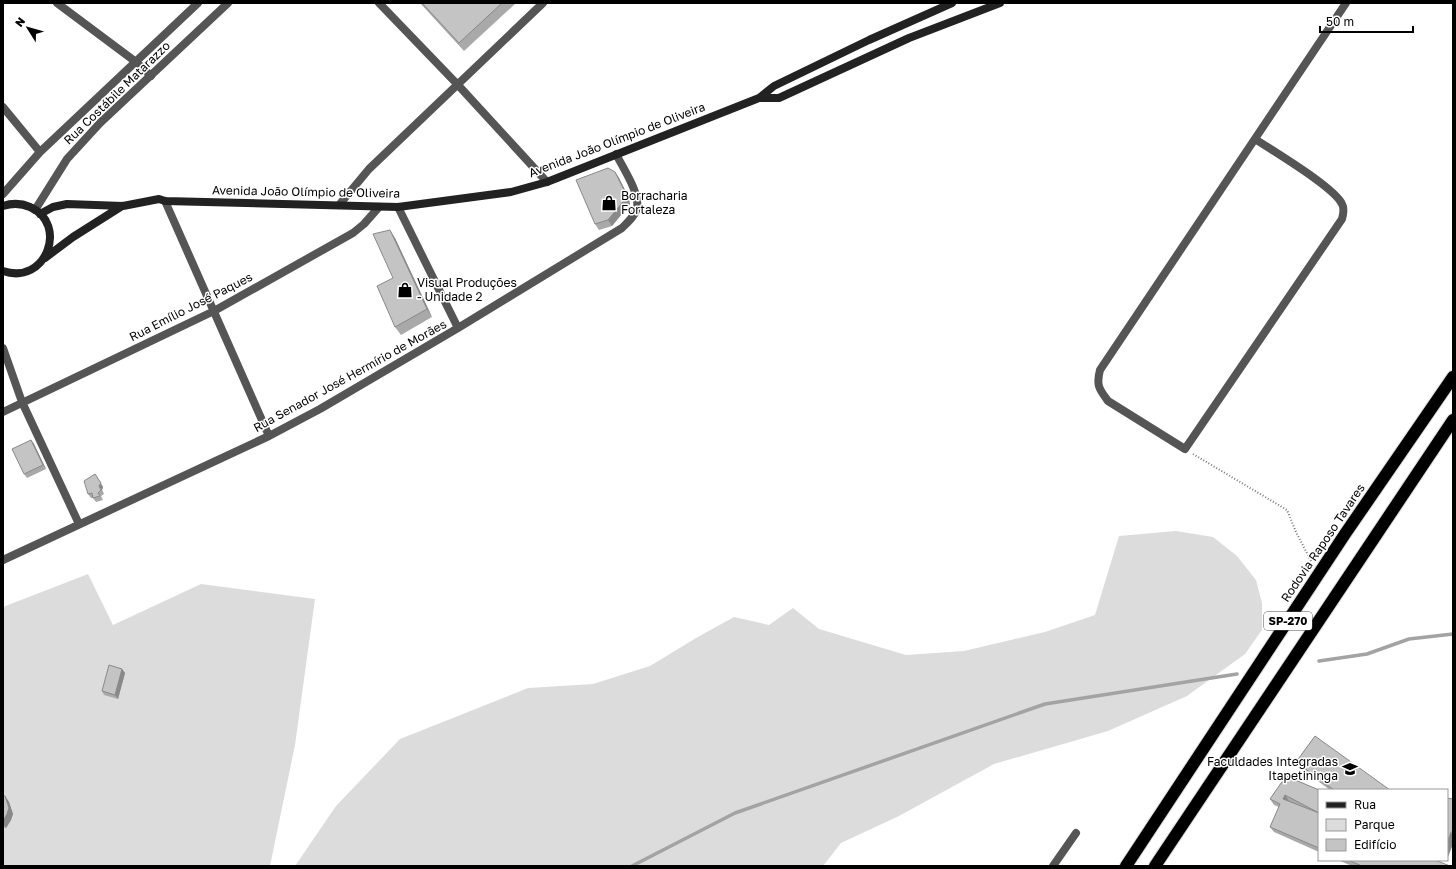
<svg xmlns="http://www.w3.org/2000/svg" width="1456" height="869" font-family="'Golos Text',sans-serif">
  <rect width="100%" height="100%" fill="#fff"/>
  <path fill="#dcdcdc" d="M1176 531 1213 537 1237 556 1256 580 1262 603V630L1245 654 1187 696 1108 731 994 764 899 816 841 843 823 866H295L336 806 400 739 528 688 593 684 650 666 696 638 734 617 769 625 793 608 819 629 906 655 964 651 1045 632 1095 615 1119 536Z
    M88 574 113 625 201 584 315 599 295 745 270 866H3V607Z"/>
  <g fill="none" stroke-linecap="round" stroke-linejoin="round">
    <path stroke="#a3a3a3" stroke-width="3.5" d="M1319 661 1367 654 1409 639 1453 634
      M632 866 735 813 1045 704 1237 674"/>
    <g stroke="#dbdbdb" stroke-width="14">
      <path id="motorway" d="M1126 866 1345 534 1453 377
        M1155 866 1453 420"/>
    </g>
    <path stroke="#777" stroke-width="2" stroke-dasharray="1 2" stroke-linecap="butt" d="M1193 454 1287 510 1296 532 1312 563"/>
    <path stroke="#555" stroke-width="8" d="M57 3 136 62 151 76
      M379 3 458 85 547 182
      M3 107 40 152
      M1255 139C1273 151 1334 187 1342 204 1345 209 1343 214 1342 219L1185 449 1108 401C1099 389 1096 385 1100 370L1346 3
      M3 194 40 152 198 3
      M165 201 269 436
      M339 205 369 169 543 3
      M398 207 458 328
      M35 210 67 159 100 123 228 3
      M3 348 22 402 79 524
      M3 412 214 311 353 233 364 224 379 207
      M3 560 269 436 320 409 458 328 622 228C628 222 635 216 637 208 640 193 623 168 616 154
      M1053 866 1076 833"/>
    <path stroke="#222" stroke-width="8" d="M759 98H779L909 38 1000 3
      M3 206C12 203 21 203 30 207 69 224 46 286 3 271
      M40 214 53 207 67 204 123 206 159 199 165 201 398 207 511 192 547 182 759 98 774 86 869 40 952 3
      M45 258 73 237 122 206"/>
    <use href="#motorway" stroke="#000" stroke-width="12"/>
  </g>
  <path fill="#a9a9a9" d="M420 3H516L464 51Z
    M615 172 619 178 628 196 630 204 612 226 599 230 595 224Z
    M395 238 432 317 401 335 395 327 393 278Z
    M31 440 34 444 46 469 27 478 24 474Z
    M95 474 103 487 102 490 104 494 101 496 103 500 96 502 93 498H91L88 494Z
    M122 669 125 673 118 699 104 695 102 691Z
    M1296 762 1390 790H1330L1300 768Z
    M1286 776 1319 790V852L1274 832 1270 827 1279 807 1274 805 1270 799Z
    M3 796H5L9 802 13 814 11 820 6 828 3 827Z
    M1338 860H1435L1450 866H1352Z"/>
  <path fill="#898989" d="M615 172 619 178 628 196 630 204 612 226 608 220Z
    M390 230 395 238 432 317 427 309Z
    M31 440 34 444 46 469 43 465Z
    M95 474 103 487 102 490 104 494 99 486Z
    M122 669 125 673 118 699 115 695Z
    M1285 795 1289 801 1287 805 1283 799Z
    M5 796 9 802 13 814 11 820 6 828 3 823Z
    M1451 832 1453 835V844L1448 857 1447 856V843Z"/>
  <path fill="#c4c4c4" stroke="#898989" d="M422 3H502L459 43Z
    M608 168 615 172 624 190 626 198 608 220 595 224 576 180Z
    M390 230 427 309 395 327 377 286 393 278 373 234Z
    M31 440 43 465 24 474 12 449Z
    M95 474 101 483 99 486 101 490 98 493 100 496 93 498 92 493 88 494 84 481Z
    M109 665 122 669 115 695 102 691Z
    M1315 736 1390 790H1334L1296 762Z
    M1286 776 1319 790V813L1285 795 1283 799 1319 813V848L1270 827 1280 804 1270 799Z
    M3 796H5L9 808 7 814 3 821Z
    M1447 798 1453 799V832H1451L1447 843Z
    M1348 860H1435L1450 866H1362Z"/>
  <defs>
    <g id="shop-bare" transform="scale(1.2)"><path d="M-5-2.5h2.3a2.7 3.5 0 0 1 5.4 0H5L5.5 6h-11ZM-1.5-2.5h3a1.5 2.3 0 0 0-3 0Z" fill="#000" stroke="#fff" stroke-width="2.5" paint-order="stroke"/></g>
    <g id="university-bare" transform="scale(1.2)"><path d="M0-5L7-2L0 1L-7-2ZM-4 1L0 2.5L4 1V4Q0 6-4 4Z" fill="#000" stroke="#fff" stroke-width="2.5" paint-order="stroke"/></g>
  </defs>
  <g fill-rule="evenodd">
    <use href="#shop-bare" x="609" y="203"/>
    <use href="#shop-bare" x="405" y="290"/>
    <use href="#university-bare" x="1350" y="769"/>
  </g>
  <g text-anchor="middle" stroke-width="3" stroke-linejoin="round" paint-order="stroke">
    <rect fill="#fff" stroke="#4c4c4c" stroke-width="1" x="1264" y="612" width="48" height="18" rx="3"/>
    <g font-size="11" font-weight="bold" fill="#000">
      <text x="1288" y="625">SP-270</text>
    </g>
    <g font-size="12" fill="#000" stroke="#fff">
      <text transform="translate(117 93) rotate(-44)" y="4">Rua Costábile Matarazzo</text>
      <text transform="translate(617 140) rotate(-21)" y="4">Avenida João Olímpio de Oliveira</text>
      <text transform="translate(306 192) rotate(1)" y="4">Avenida João Olímpio de Oliveira</text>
      <text transform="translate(191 307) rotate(-27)" y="4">Rua Emílio José Paques</text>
      <text transform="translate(350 376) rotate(-29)" y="4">Rua Senador José Hermírio de Morães</text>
      <text transform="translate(1323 543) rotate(-56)" y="4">Rodovia Raposo Tavares</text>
    </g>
    <g font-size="12" fill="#000" stroke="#fff" text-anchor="start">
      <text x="621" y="200">Borracharia<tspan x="621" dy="14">Fortaleza</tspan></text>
      <text x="417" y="287">Visual Produções<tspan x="417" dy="14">- Unidade 2</tspan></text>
      <text x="1338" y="766" text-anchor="end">Faculdades Integradas<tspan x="1338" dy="14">Itapetininga</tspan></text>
    </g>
  </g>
  <rect width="1456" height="869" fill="none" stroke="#000000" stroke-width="8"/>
  <rect x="1318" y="789" width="130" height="72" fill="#ffffff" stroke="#999999"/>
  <rect x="1326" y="802" width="20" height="6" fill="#222222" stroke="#999999"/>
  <text x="1354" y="809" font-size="12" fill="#000000">Rua</text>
  <rect x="1326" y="819" width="20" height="12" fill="#dcdcdc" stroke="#999999"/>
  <text x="1354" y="829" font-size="12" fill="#000000">Parque</text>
  <rect x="1326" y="839" width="20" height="12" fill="#c4c4c4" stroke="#999999"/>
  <text x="1354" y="849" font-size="12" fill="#000000">Edifício</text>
  <g transform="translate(28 28) rotate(307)" stroke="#ffffff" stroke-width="3" paint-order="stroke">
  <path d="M0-3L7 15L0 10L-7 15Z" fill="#000000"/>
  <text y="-6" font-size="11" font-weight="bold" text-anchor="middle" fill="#000000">N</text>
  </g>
  <path d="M1320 26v6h93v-6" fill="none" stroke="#000000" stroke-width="2"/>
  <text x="1326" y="26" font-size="12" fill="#000000" stroke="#ffffff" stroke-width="3" paint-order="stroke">50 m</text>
</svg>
